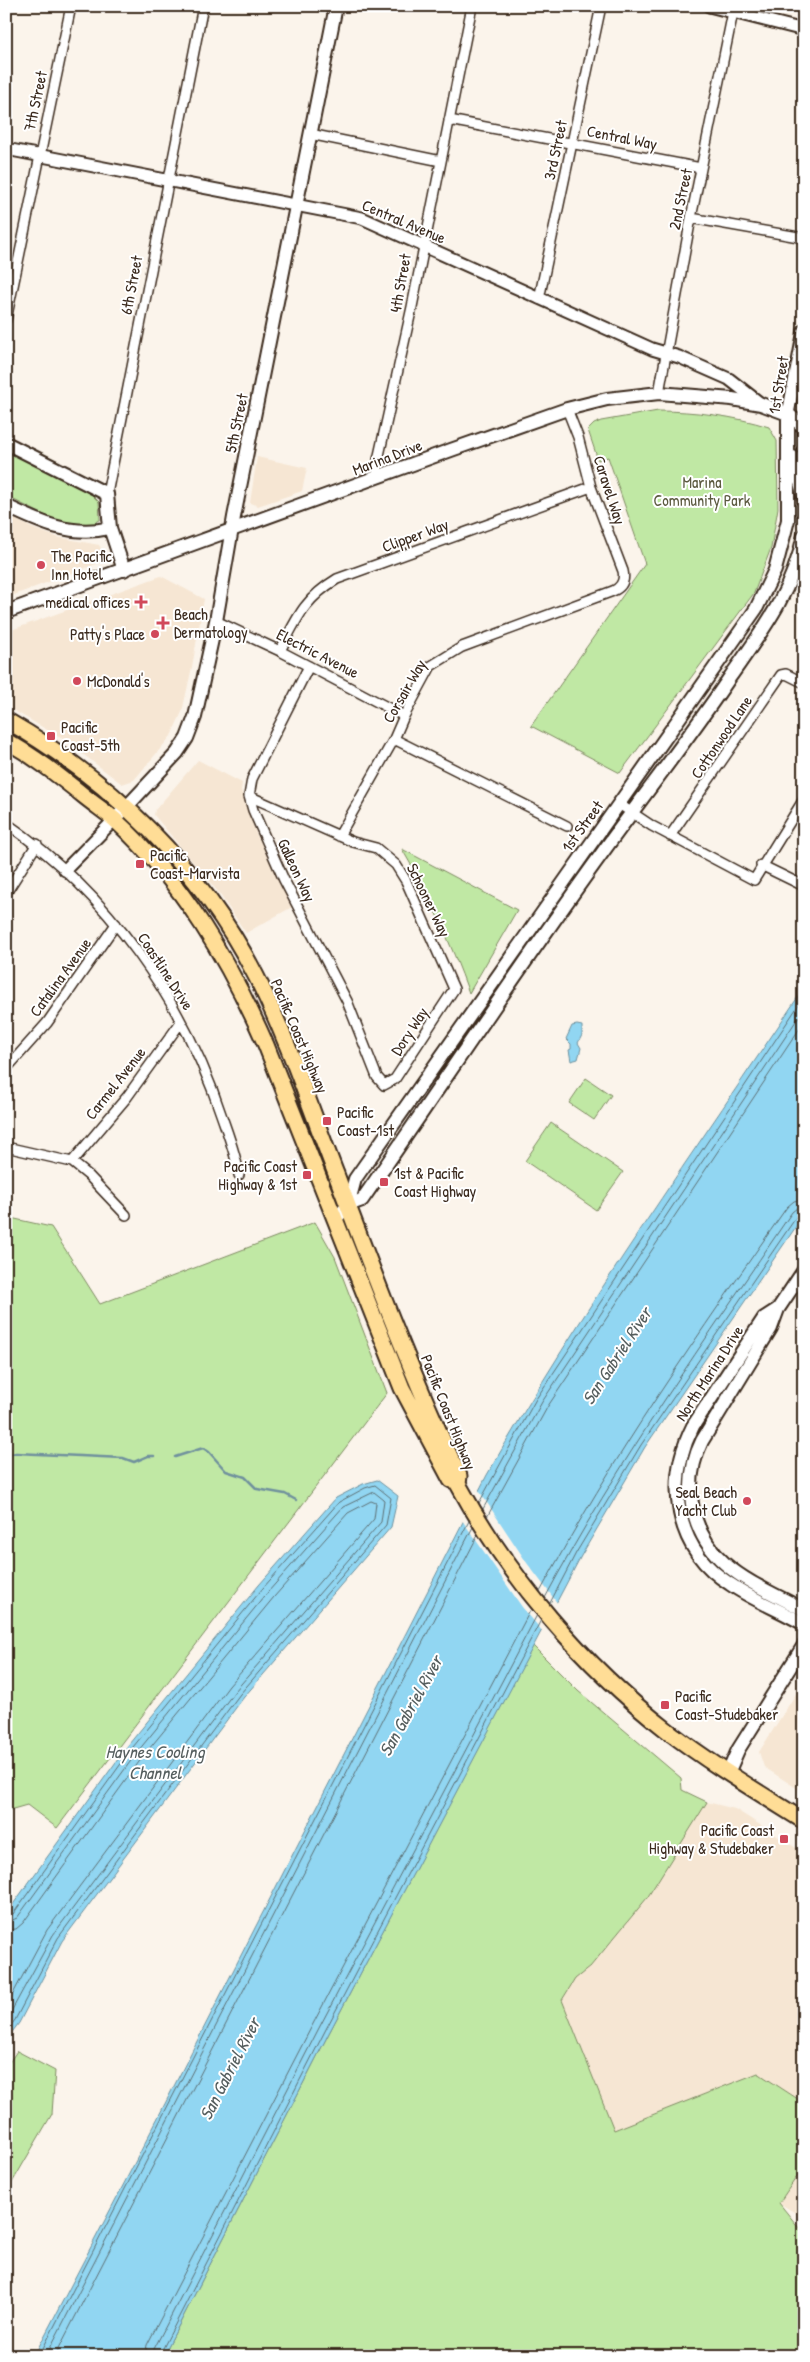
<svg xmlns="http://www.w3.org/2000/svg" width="810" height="2362" font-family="'Patrick Hand',sans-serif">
  <rect width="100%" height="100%" fill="#fbf4eb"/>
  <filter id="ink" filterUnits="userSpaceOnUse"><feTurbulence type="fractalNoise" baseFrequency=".02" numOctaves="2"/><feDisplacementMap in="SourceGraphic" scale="10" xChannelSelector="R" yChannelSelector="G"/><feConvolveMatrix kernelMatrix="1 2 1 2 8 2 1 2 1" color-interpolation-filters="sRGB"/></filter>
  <g filter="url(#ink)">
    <path fill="#f6e6d3" d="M257 457 307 468 302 491 258 506 250 503Z
      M6 514 32 528 57 537 99 545 107 560 6 598Z
      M161 576 204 599 192 667 182 712 171 736 134 780 122 784 63 739 6 706V632Z
      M198 760 242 783 241 790 256 833 292 907 246 933 218 892 154 815 155 810Z
      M804 1681V1793L764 1767 759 1752Z
      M707 1802 735 1809 804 1853V2103L758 2073 614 2130 562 2000 575 1979 590 1967 647 1898Z
      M804 2166V2218L779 2203Z"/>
    <path fill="#c0e8a4" stroke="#7e8961" d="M658 411C694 411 734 416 769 427L777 441 778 508 771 548 754 593 620 773 531 726 645 564 608 457 598 460 588 430 594 424 601 421Z
      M6 450 90 493 99 502 100 520 96 522V526L66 523 52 519 6 496Z
      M402 849 517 910 469 993C451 943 429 895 402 849Z
      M586 1078 611 1095 594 1120 569 1103Z
      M551 1123 623 1172 596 1210 525 1161Z
      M6 1217 51 1227 100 1304 315 1222 335 1257 387 1393 57 1828 27 1805 6 1811Z
      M533 1646 578 1691 681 1778 682 1790 707 1802 647 1898 590 1967 575 1979 562 2000 614 2130 758 2073 804 2103V2166L779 2203 804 2234V2356H163L329 2033Z
      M17 2051 55 2071 52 2114 6 2193V2067Z"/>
    <path fill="#91d6f2" stroke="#6f919d" d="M804 988V1215L645 1447 581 1556 329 2033 163 2356H34L129 2174 487 1475C583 1307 696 1149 804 988Z
      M577 1025 582 1026V1035L578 1043 581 1048 578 1059 571 1061 569 1050 571 1049V1044L566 1039 572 1026Z
      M377 1480 398 1496 391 1527 244 1697 62 1941 19 2023 6 2040V1914L129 1744 259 1585 336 1498 363 1484Z"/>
    <path fill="#fbf4eb" d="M478 1489 527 1563 558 1604 543 1632 522 1607 462 1520Z"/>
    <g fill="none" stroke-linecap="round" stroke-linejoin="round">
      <path stroke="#5d6f73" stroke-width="1" d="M479 1503 536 1399 804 997
        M483 1509 542 1402 804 1009
        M487 1517 548 1406 804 1022
        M540 1592C612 1457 700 1332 787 1207L794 1201 804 1199
        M545 1598C617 1463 706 1339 792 1212L797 1208 804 1207
        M550 1603 576 1553 641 1445 797 1216 804 1213
        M6 1917 13 1914 133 1747 263 1588 339 1502 365 1488 375 1485 391 1498 386 1525 240 1694 58 1938 15 2020 6 2032
        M6 1923 17 1918 138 1751 268 1592 343 1507 374 1492 384 1500 381 1522 235 1691 53 1935 6 2021
        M6 1930 16 1929 23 1923 144 1755 274 1597 348 1513 371 1501 376 1503 374 1519 229 1686 47 1930 6 2007
        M39 2356 469 1521
        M46 2356 473 1527
        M55 2356 478 1535
        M145 2356 147 2345 313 2024 531 1609
        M153 2356 154 2349 319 2028 537 1615
        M159 2356 325 2031 541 1620"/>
      <path stroke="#6f919d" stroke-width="2.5" d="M6 1455 16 1453 123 1458 134 1462 148 1456H154
        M175 1457 203 1448 209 1452 226 1471 245 1477 257 1489 285 1494 296 1500"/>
      <g stroke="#3b2a1e" stroke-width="12">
        <path id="minor" d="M449 120 701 168
          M310 134 441 161
          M691 218 804 238
          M539 299 601 6
          M6 320 71 6
          M659 393 691 218 733 12
          M377 478 378 460 412 307 472 6
          M107 494 203 6
          M216 621 280 651 404 716
          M280 651C297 618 304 599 337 579L591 487
          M394 739 567 826
          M249 796 353 842 376 848 396 865 406 881 454 989 395 1079 384 1085 377 1077 347 1001 284 880 253 810 249 796 252 779 309 666
          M619 804 652 826 754 880 804 799
          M6 823C108 893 184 1001 222 1117 229 1137 236 1155 239 1175
          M339 836 394 739 404 716 431 666 462 647 613 591C622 587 625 580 623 571L591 487 578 437 567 409
          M670 836 781 675 786 674 804 683
          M761 865 804 886
          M6 893 37 844
          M6 1069 47 1023 116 924
          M6 1147 72 1162 88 1175 126 1215
          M72 1162 127 1097 181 1022"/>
      </g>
      <g stroke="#3b2a1e" stroke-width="15">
        <path id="tertiary" d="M709 6 804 30
          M6 149 362 218 652 349 679 357 729 379 761 404
          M788 414 804 330
          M65 870 114 820"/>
      </g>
      <g stroke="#3b2a1e" stroke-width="16">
        <path id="secondary" d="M6 443 107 494 110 528 124 570
          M793 457 804 497
          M6 506C41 523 71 537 110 528
          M6 612 451 450 567 409 607 399 659 393 732 399 761 404 788 414 804 427
          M119 815 177 753 187 738 195 717 216 621 234 517 336 6
          M348 1205 362 1200C441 1086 518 969 600 856 643 796 689 738 730 677 763 630 792 593 804 535
          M335 1220 348 1205 355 1179 756 609 775 570 788 520V414
          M804 1270 778 1309 771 1328 702 1441C692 1461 689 1482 692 1504 703 1567 754 1583 804 1610
          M778 1309 764 1318 693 1426C665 1482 674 1549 730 1584 753 1600 780 1610 804 1624
          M728 1773 738 1750 804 1645"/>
      </g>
      <g stroke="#3b2a1e" stroke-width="19">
        <path id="trunk" d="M6 720C111 780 201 868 256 976 288 1039 310 1107 336 1174 374 1275 413 1378 459 1476L458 1484
          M6 741C34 756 59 776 84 796 94 804 104 811 114 819 183 882 229 961 266 1045L402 1388 451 1480
          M458 1484C509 1578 583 1665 668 1731 711 1764 758 1792 804 1821"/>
      </g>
      <use href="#minor" stroke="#fff" stroke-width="9"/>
      <use href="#tertiary" stroke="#fff" stroke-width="11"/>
      <use href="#secondary" stroke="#fff" stroke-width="12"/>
      <use href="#trunk" stroke="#ffdd96" stroke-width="15"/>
    </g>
  </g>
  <g fill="#d1495b" stroke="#fff" stroke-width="2">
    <circle cx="41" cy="565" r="5"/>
    <path d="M138.5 594.5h5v5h5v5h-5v5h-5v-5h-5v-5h5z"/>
    <path d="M160.5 615.5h5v5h5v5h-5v5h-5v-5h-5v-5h5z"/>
    <circle cx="155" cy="634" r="5"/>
    <circle cx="77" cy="681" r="5"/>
    <rect x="46" y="731" width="10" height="10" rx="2.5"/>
    <rect x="135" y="859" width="10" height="10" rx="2.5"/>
    <rect x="322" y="1116" width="10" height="10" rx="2.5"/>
    <rect x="302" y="1170" width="10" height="10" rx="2.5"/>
    <rect x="379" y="1177" width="10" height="10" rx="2.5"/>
    <circle cx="747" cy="1501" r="5"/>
    <rect x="660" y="1700" width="10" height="10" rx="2.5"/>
    <rect x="779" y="1834" width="10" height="10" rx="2.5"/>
  </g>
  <g text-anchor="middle" stroke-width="4" stroke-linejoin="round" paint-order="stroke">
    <g font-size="16" fill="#3b2a1e" stroke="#fff">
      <text transform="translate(35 101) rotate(-78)" y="6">7th Street</text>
      <text transform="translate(622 137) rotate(11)" y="6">Central Way</text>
      <text transform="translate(555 150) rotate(-78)" y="6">3rd Street</text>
      <text transform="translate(680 199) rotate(-78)" y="6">2nd Street</text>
      <text transform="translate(404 221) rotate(23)" y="6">Central Avenue</text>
      <text transform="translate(400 283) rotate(-80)" y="6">4th Street</text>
      <text transform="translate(131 285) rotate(-79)" y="6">6th Street</text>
      <text transform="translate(778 385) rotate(-81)" y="6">1st Street</text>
      <text transform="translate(236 423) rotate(-78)" y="6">5th Street</text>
      <text transform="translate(387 457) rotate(-21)" y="6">Marina Drive</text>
      <text transform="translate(610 490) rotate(72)" y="6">Caravel Way</text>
      <text transform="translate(415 535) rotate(-20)" y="6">Clipper Way</text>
      <text transform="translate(318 653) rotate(27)" y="6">Electric Avenue</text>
      <text transform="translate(404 691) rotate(-60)" y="6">Corsair Way</text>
      <text transform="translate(721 737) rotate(-56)" y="6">Cottonwood Lane</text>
      <text transform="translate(582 826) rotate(-54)" y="6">1st Street</text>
      <text transform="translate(297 870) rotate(65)" y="6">Galleon Way</text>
      <text transform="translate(429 900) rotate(64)" y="6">Schooner Way</text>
      <text transform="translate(166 971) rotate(57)" y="6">Coastline Drive</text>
      <text transform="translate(60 977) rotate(-54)" y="6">Catalina Avenue</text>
      <text transform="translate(409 1031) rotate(-57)" y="6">Dory Way</text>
      <text transform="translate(300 1036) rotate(67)" y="6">Pacific Coast Highway</text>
      <text transform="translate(115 1083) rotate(-52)" y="6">Carmel Avenue</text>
      <text transform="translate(709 1373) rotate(-57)" y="6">North Marina Drive</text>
      <text transform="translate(449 1412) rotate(68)" y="6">Pacific Coast Highway</text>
    </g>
    <g font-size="16" fill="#5c5a40" stroke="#fff">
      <text x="702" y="488">Marina<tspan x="702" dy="18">Community Park</tspan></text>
    </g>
    <g font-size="16" fill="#3b2a1e" stroke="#fff" text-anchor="start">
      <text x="51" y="562">The Pacific<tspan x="51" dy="18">Inn Hotel</tspan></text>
      <text x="130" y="608" text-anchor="end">medical offices</text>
      <text x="174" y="620">Beach<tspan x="174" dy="18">Dermatology</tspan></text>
      <text x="145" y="640" text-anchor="end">Patty's Place</text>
      <text x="87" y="687">McDonald's</text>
      <text x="61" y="733">Pacific<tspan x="61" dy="18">Coast-5th</tspan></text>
      <text x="150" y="861">Pacific<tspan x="150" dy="18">Coast-Marvista</tspan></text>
      <text x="337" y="1118">Pacific<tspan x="337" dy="18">Coast-1st</tspan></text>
      <text x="297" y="1172" text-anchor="end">Pacific Coast<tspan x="297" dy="18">Highway &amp; 1st</tspan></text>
      <text x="394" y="1179">1st &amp; Pacific<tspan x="394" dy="18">Coast Highway</tspan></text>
      <text x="737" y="1498" text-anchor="end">Seal Beach<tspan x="737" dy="18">Yacht Club</tspan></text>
      <text x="675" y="1702">Pacific<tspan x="675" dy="18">Coast-Studebaker</tspan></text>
      <text x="774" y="1836" text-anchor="end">Pacific Coast<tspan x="774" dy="18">Highway &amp; Studebaker</tspan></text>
    </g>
    <g font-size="18" font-style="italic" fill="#555e5e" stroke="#fff">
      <text transform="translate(617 1356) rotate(-57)" y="6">San Gabriel River</text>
      <text transform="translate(411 1706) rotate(-61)" y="6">San Gabriel River</text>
      <text x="155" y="1758">Haynes Cooling<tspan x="155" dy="21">Channel</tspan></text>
      <text transform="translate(230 2069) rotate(-63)" y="6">San Gabriel River</text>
    </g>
  </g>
  <rect width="810" height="2362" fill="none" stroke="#fff" stroke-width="25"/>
  <rect x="12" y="12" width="785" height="2337" fill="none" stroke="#3b2a1e" stroke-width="2" filter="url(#ink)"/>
</svg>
